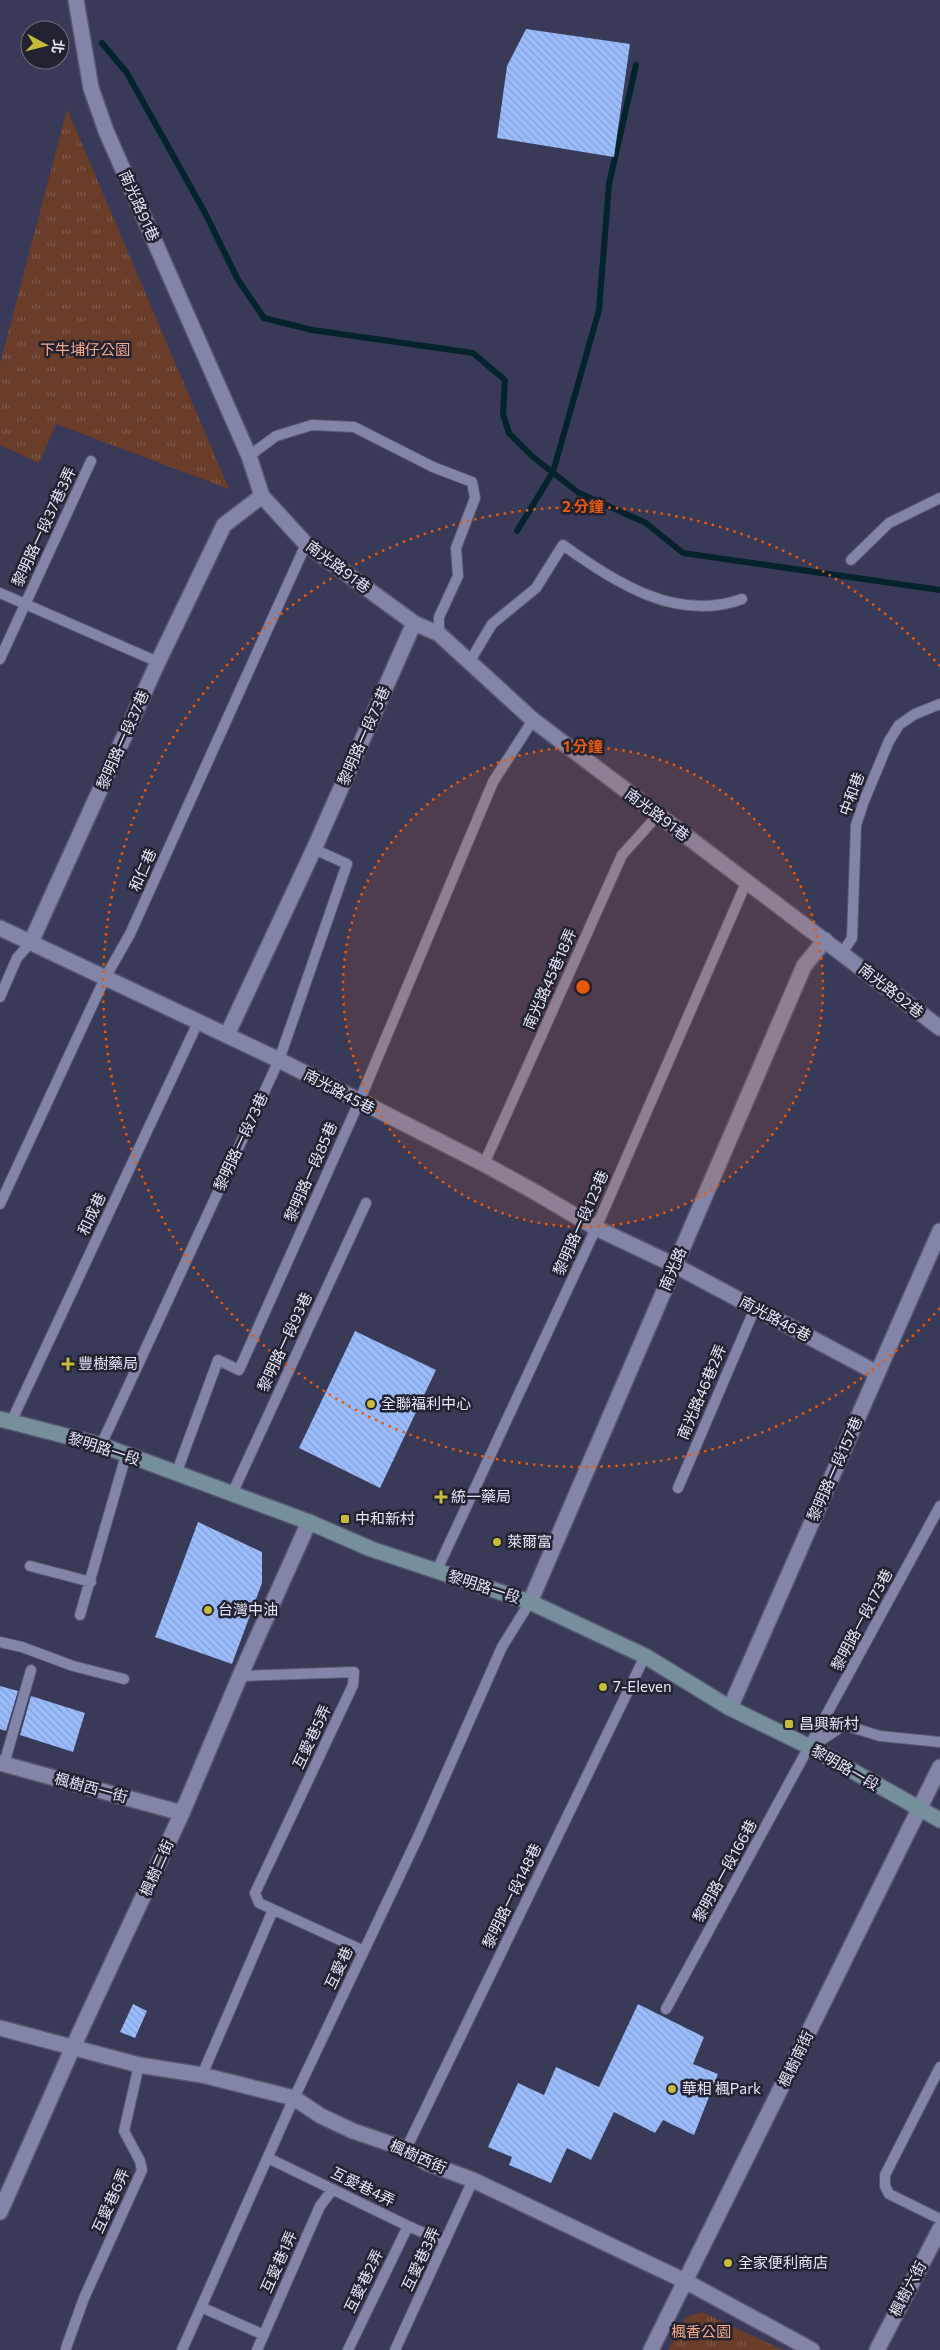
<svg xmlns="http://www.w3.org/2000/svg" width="940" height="2350" font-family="Commissioner,'Noto Sans TC',sans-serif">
  <defs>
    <pattern id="park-tufts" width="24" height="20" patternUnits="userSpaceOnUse" patternTransform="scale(1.25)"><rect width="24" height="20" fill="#6a3d2b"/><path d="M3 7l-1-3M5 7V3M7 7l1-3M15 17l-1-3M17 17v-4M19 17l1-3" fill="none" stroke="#7f594b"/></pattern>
    <pattern id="building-back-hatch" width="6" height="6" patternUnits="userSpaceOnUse" patternTransform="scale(1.25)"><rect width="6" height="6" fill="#9abcfc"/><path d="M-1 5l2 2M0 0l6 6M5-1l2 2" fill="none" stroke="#859ed0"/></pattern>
  </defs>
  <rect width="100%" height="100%" fill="#393958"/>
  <path fill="url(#park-tufts)" d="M67 109 229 489 56 424 39 463 0 445V364Z
    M702 2312 783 2350H668L686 2317Z"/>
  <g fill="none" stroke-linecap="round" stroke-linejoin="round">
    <path stroke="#05232d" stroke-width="6" d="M102 43 127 73 204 211 238 280 264 318 312 330 473 353 505 380 503 414 509 433 533 457 579 493 646 523 683 553 940 590
      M517 531 553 472 599 310 609 184 636 65"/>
  </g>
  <path fill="url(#building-back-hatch)" d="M526 29 630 44 614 157 497 138 507 66Z
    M355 1331 436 1370 380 1488 299 1448Z
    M198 1522 262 1552V1583L232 1664 155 1637Z
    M0 1686 18 1691 6 1731 0 1729Z
    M31 1696 85 1713 73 1752 20 1735Z
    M133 2004 147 2011 135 2038 120 2032Z
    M638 2004 704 2037 693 2064 718 2074 694 2135 663 2120 655 2133 614 2112 591 2160 567 2148 551 2183 509 2165 512 2157 488 2147 518 2083 544 2095 556 2067 599 2087Z"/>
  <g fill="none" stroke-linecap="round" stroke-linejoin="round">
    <g stroke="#575771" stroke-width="12">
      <path id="lane" d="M249 456 276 436 312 425 354 427 433 467 472 482 475 498 456 548 458 576 439 617V634
        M851 560 889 523 940 498
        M0 593 158 662
        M0 659 91 461
        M470 661 492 624 536 588 563 545C614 582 677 623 742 599
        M842 953 852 938 856 825 864 801 889 741 899 725 915 714 940 704
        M0 997 17 958 31 942
        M484 1164 622 855 658 815
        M0 1204 105 978 130 934 306 544
        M12 1420 199 1020
        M101 1445 279 1060 347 864 314 849
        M176 1474 218 1360 239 1370 359 1102 493 782 533 720
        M678 1488 755 1308
        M232 1494 366 1203
        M30 1566 91 1582
        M436 1572 596 1228 746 883
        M80 1615 126 1455
        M0 1642 22 1647 73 1666 124 1679
        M240 1676 354 1672 353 1685 255 1893 259 1903 364 1951
        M811 1747 844 1725 880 1736 940 1742
        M4 1764 31 1670
        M666 2009 940 1506
        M940 2067 885 2175V2186L889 2194 940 2219
        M202 2075 273 1910
        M406 2149 645 1656
        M268 2158 408 2226 445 2242
        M201 2307 264 2335
        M66 2348 84 2298 142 2170 140 2161 124 2131 139 2065
        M182 2350 294 2098 418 1837 502 1647 530 1602
        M257 2350 320 2206 333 2189
        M348 2350 408 2226
        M395 2350 473 2180"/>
    </g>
    <g stroke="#575771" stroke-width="18">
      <path id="street" d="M76 0 91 88 106 131 249 456 262 496 306 544 414 623 439 634 533 720 940 1028
        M0 928 279 1060 484 1164 535 1192 596 1228 674 1265 877 1373
        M31 942 158 662 224 525 262 496
        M227 1035 314 849 414 623
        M530 1602 804 966 825 940
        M730 1708 940 1231
        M0 1763 182 1813
        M0 2028 139 2065 202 2075 294 2098 321 2116 353 2131 406 2149 427 2163 473 2180 685 2281 812 2350
        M0 2212 73 2047 182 1813 240 1676 309 1522
        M651 2350 940 1767
        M877 2350 940 2229"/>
    </g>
    <g stroke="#575771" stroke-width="18">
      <path id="secondary" d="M0 1419 101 1445 309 1522 371 1549 530 1602 645 1656 730 1708 810 1747 940 1820"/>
    </g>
    <use href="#lane" stroke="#8385a8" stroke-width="10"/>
    <use href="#street" stroke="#8385a8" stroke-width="15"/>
    <use href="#secondary" stroke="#768f9d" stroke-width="15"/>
  </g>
  <circle cx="583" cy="987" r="240" fill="#e8590c" fill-opacity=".12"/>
  <g fill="none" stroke="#e8590c" stroke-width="2.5" stroke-dasharray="2.5 5">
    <circle cx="583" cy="987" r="240"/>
    <path d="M940 1308A480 480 0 1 1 940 666"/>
  </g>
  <g fill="#c9bb3a" stroke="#222230" stroke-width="2">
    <path d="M65.5 1356.5h5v5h5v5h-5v5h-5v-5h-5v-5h5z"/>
    <circle cx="371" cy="1404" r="5"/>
    <path d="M438.5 1489.5h5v5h5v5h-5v5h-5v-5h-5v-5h5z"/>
    <rect x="340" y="1514" width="10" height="10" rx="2.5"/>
    <circle cx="497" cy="1542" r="5"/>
    <circle cx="208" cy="1610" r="5"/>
    <circle cx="603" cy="1687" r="5"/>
    <rect x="784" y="1719" width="10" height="10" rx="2.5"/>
    <circle cx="672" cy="2089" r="5"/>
    <circle cx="728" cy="2263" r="5"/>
  </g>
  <g text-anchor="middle" stroke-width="5" stroke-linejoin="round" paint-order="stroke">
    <g font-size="15" fill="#e5e6fa" stroke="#222230">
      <text transform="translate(139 206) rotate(66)" y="5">南光路91巷</text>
      <text transform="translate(44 527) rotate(-65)" y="5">黎明路一段37巷3弄</text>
      <text transform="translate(338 567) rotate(37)" y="5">南光路91巷</text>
      <text transform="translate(364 736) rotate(-66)" y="5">黎明路一段73巷</text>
      <text transform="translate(123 740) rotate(-66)" y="5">黎明路一段37巷</text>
      <text transform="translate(852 794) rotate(-70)" y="5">中和巷</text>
      <text transform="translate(657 815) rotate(37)" y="5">南光路91巷</text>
      <text transform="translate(143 870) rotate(-66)" y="5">和仁巷</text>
      <text transform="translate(550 979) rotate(-66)" y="5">南光路45巷18弄</text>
      <text transform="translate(891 991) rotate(38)" y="5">南光路92巷</text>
      <text transform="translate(339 1092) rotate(28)" y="5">南光路45巷</text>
      <text transform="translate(241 1142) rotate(-65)" y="5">黎明路一段73巷</text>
      <text transform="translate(311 1172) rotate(-66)" y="5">黎明路一段85巷</text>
      <text transform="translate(92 1214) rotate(-65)" y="5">和成巷</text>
      <text transform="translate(581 1223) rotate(-66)" y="5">黎明路一段123巷</text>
      <text transform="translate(673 1269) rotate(-67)" y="5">南光路</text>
      <text transform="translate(775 1319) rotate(28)" y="5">南光路46巷</text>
      <text transform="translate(285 1342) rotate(-65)" y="5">黎明路一段93巷</text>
      <text transform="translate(702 1392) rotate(-67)" y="5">南光路46巷2弄</text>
      <text transform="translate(104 1449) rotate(18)" y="5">黎明路一段</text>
      <text transform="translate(835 1469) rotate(-66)" y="5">黎明路一段157巷</text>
      <text transform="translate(484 1587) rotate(18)" y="5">黎明路一段</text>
      <text transform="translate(862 1620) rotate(-62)" y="5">黎明路一段173巷</text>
      <text transform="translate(312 1737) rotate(-65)" y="5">互愛巷5弄</text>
      <text transform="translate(845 1768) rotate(30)" y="5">黎明路一段</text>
      <text transform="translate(91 1788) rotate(15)" y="5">楓樹西一街</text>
      <text transform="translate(157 1868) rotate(-66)" y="5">楓樹二街</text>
      <text transform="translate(725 1871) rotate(-61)" y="5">黎明路一段166巷</text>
      <text transform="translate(512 1896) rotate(-64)" y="5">黎明路一段148巷</text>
      <text transform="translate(339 1968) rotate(-65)" y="5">互愛巷</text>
      <text transform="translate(796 2059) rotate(-64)" y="5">楓樹南街</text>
      <text transform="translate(418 2157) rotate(24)" y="5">楓樹西街</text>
      <text transform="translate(363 2187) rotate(26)" y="5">互愛巷4弄</text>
      <text transform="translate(111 2201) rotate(-66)" y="5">互愛巷6弄</text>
      <text transform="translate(421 2259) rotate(-65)" y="5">互愛巷3弄</text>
      <text transform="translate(279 2262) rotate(-66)" y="5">互愛巷1弄</text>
      <text transform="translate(364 2281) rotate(-64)" y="5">互愛巷2弄</text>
      <text transform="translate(908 2289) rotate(-62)" y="5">楓樹六街</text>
    </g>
    <g font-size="15" fill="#f7a889" stroke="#222230">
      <text x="85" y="355">下牛埔仔公園</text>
      <text x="701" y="2337">楓香公園</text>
    </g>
    <g font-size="15" fill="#e5e6fa" stroke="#222230" text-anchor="start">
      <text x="78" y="1369">豐樹藥局</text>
      <text x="381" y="1409">全聯福利中心</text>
      <text x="451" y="1502">統一藥局</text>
      <text x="355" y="1524">中和新村</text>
      <text x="507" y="1547">萊爾富</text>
      <text x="218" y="1615">台灣中油</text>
      <text x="613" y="1692">7-Eleven</text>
      <text x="799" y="1729">昌興新村</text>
      <text x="682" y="2094">華相 楓Park</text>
      <text x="738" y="2268">全家便利商店</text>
    </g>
  </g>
  <circle cx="583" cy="987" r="8" fill="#e8590c" stroke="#222230" stroke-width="2.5"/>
  <g font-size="15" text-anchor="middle" font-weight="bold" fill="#e8590c" stroke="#222230" stroke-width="5" stroke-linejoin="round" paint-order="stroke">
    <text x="583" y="512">2 分鐘</text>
    <text x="583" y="752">1 分鐘</text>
  </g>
  <g transform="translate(45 45) rotate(97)"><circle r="24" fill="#222230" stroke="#707081"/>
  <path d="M0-4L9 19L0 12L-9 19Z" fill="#c9bb3a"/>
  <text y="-8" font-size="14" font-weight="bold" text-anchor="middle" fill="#e5e6fa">北</text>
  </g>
</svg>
